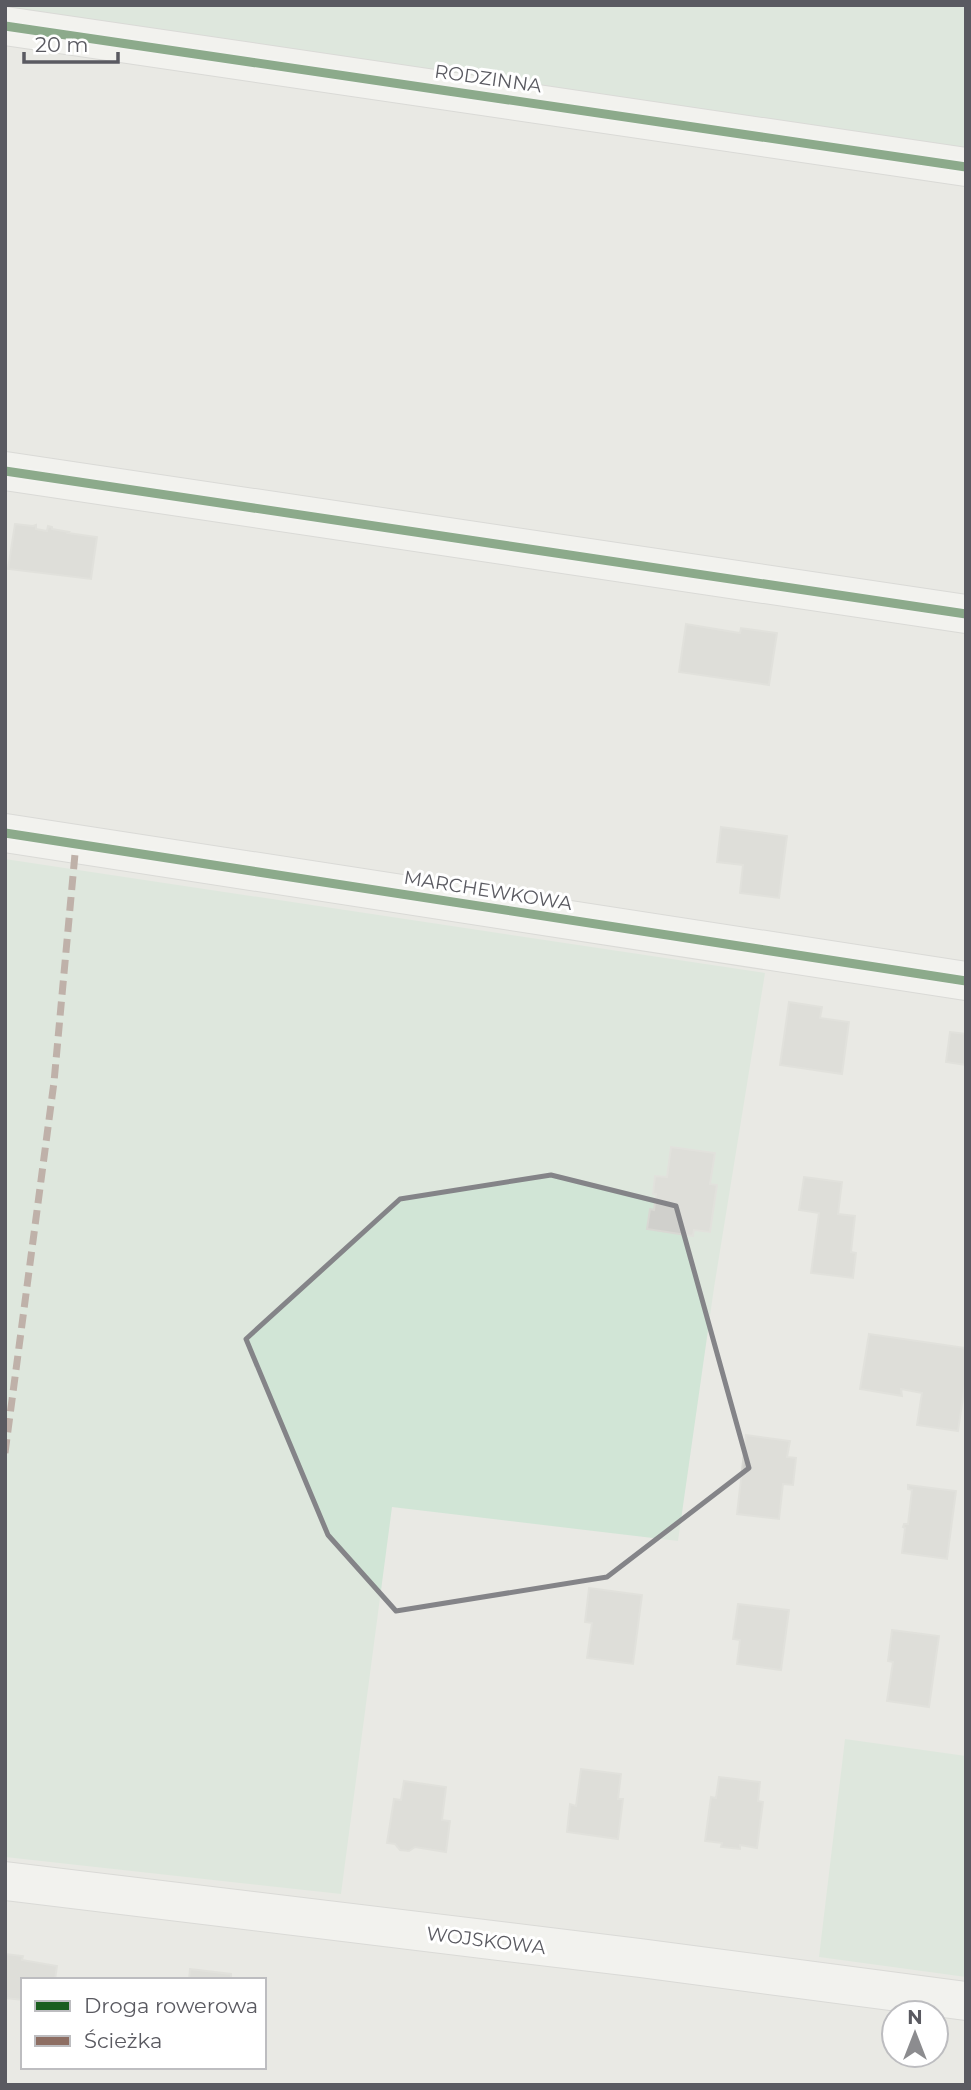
<svg xmlns="http://www.w3.org/2000/svg" width="971" height="2090" font-family="Montserrat,sans-serif">
  <rect width="100%" height="100%" fill="#e9e9e4"/>
  <path fill="#d1e5d6" d="M5 5H966V148L5 13Z
    M5 859 765 973 714 1288 678 1541 392 1507 341 1894 5 1857Z
    M845 1739 966 1756V1977L819 1957Z"/>
  <path fill="#d0d0cc" stroke="#d8d8d3" stroke-width="2" d="M15 524 33 526 36 525V529L47 531 48 526 52 527V529L69 532 68 533 97 537 91 579 8 569Z
    M686 624 740 633 741 628 777 633 769 685 679 672Z
    M721 827 787 836 779 898 740 893 743 865 717 862Z
    M789 1002 822 1007 820 1018 849 1022 842 1074 780 1065Z
    M950 1032 966 1034V1065L946 1062Z
    M671 1147 715 1153 710 1184 717 1185 710 1232 694 1230 693 1236 647 1229 650 1209 654 1210 656 1194H653L655 1176 667 1177Z
    M804 1177 842 1182 838 1214 855 1216 851 1252 856 1253 853 1278 811 1273 819 1213 799 1210Z
    M869 1334 966 1348V1377L958 1431 917 1425 922 1393 901 1389 902 1396 860 1389Z
    M746 1435 790 1441 787 1457 796 1458 793 1485 783 1484 779 1519 737 1514Z
    M908 1485 956 1491 947 1559 902 1553 905 1528 903 1527 904 1524H908L912 1490 908 1489Z
    M589 1588 642 1595 633 1664 587 1658 592 1623 585 1622Z
    M738 1604 789 1610 781 1670 737 1664 740 1640 733 1639Z
    M892 1630 939 1636 929 1707 887 1701 893 1662 888 1661Z
    M581 1769 621 1774 618 1799H623L618 1839 567 1832 570 1804 576 1806Z
    M719 1777 760 1782 758 1801 763 1802 757 1848 740 1845V1849L721 1847 722 1843 705 1841 711 1797 716 1798Z
    M404 1781 446 1787 442 1820 450 1821 446 1852 415 1847 409 1851 400 1850 395 1844 387 1843 394 1799 401 1800Z
    M5 1954 23 1956 22 1960 57 1966 55 1980H23V2000L5 1998Z
    M190 1969 231 1974V1978L242 1980H189Z"/>
  <g fill="none" stroke-linecap="round" stroke-linejoin="round">
    <g stroke="#c7c7c6" stroke-width="40">
      <path id="minor" d="M5 26 966 167
        M5 471 966 614
        M5 833 966 981
        M5 1881 640 1958 966 2001"/>
    </g>
    <use href="#minor" stroke="#fcfcfb" stroke-width="38"/>
    <path stroke="#8d6e63" stroke-width="7" stroke-dasharray="14 7" stroke-linecap="butt" d="M5 1453 54 1082 76 843"/>
    <g stroke="#fff" stroke-width="13">
      <path id="cycleway" d="M5 26 966 167
        M5 471 966 614
        M5 833 966 981"/>
    </g>
    <use href="#cycleway" stroke="#1b5e20" stroke-width="9"/>
  </g>
  <path d="M0 0H971V2090H0ZM551 1175 676 1206 749 1468 607 1577 396 1611 328 1535 246 1339 400 1199Z" fill="#e9e9e4" fill-opacity=".55" fill-rule="evenodd"/>
  <path fill="none" stroke="#848488" stroke-width="5" stroke-linejoin="round" d="M551 1175 676 1206 749 1468 607 1577 396 1611 328 1535 246 1339 400 1199Z"/>
  <g text-anchor="middle" stroke-width="6" stroke-linejoin="round" paint-order="stroke">
    <g font-size="19" fill="#5a5a61" stroke="#fff">
      <text transform="translate(488 78) rotate(8)" y="7">RODZINNA</text>
      <text transform="translate(488 890) rotate(9)" y="7">MARCHEWKOWA</text>
      <text transform="translate(486 1940) rotate(7)" y="7">WOJSKOWA</text>
    </g>
  </g>
  <rect width="971" height="2090" fill="none" stroke="#5a5a61" stroke-width="14"/>
  <rect x="21" y="1978" width="245" height="91" fill="#ffffff" stroke="#bdbdc0" stroke-width="2"/>
  <rect x="35" y="2001" width="35" height="10" fill="#1b5e20" stroke="#bdbdc0" stroke-width="2"/>
  <text x="84" y="2013" font-size="21" fill="#5a5a61">Droga rowerowa</text>
  <rect x="35" y="2036" width="35" height="10" fill="#8d6e63" stroke="#bdbdc0" stroke-width="2"/>
  <text x="84" y="2048" font-size="21" fill="#5a5a61">Ścieżka</text>
  <g transform="translate(915 2034)"><circle r="33" fill="#ffffff" stroke="#bdbdc0" stroke-width="2"/>
  <path d="M0-5L12 26L0 18L-12 26Z" fill="#8c8c8f"/>
  <text y="-10" font-size="19" font-weight="bold" text-anchor="middle" fill="#5a5a61">N</text>
  </g>
  <path d="M24 52v10h94v-10" fill="none" stroke="#5a5a61" stroke-width="3.5"/>
  <text x="35" y="52" font-size="21" fill="#5a5a61" stroke="#ffffff" stroke-width="5" paint-order="stroke">20 m</text>
</svg>
